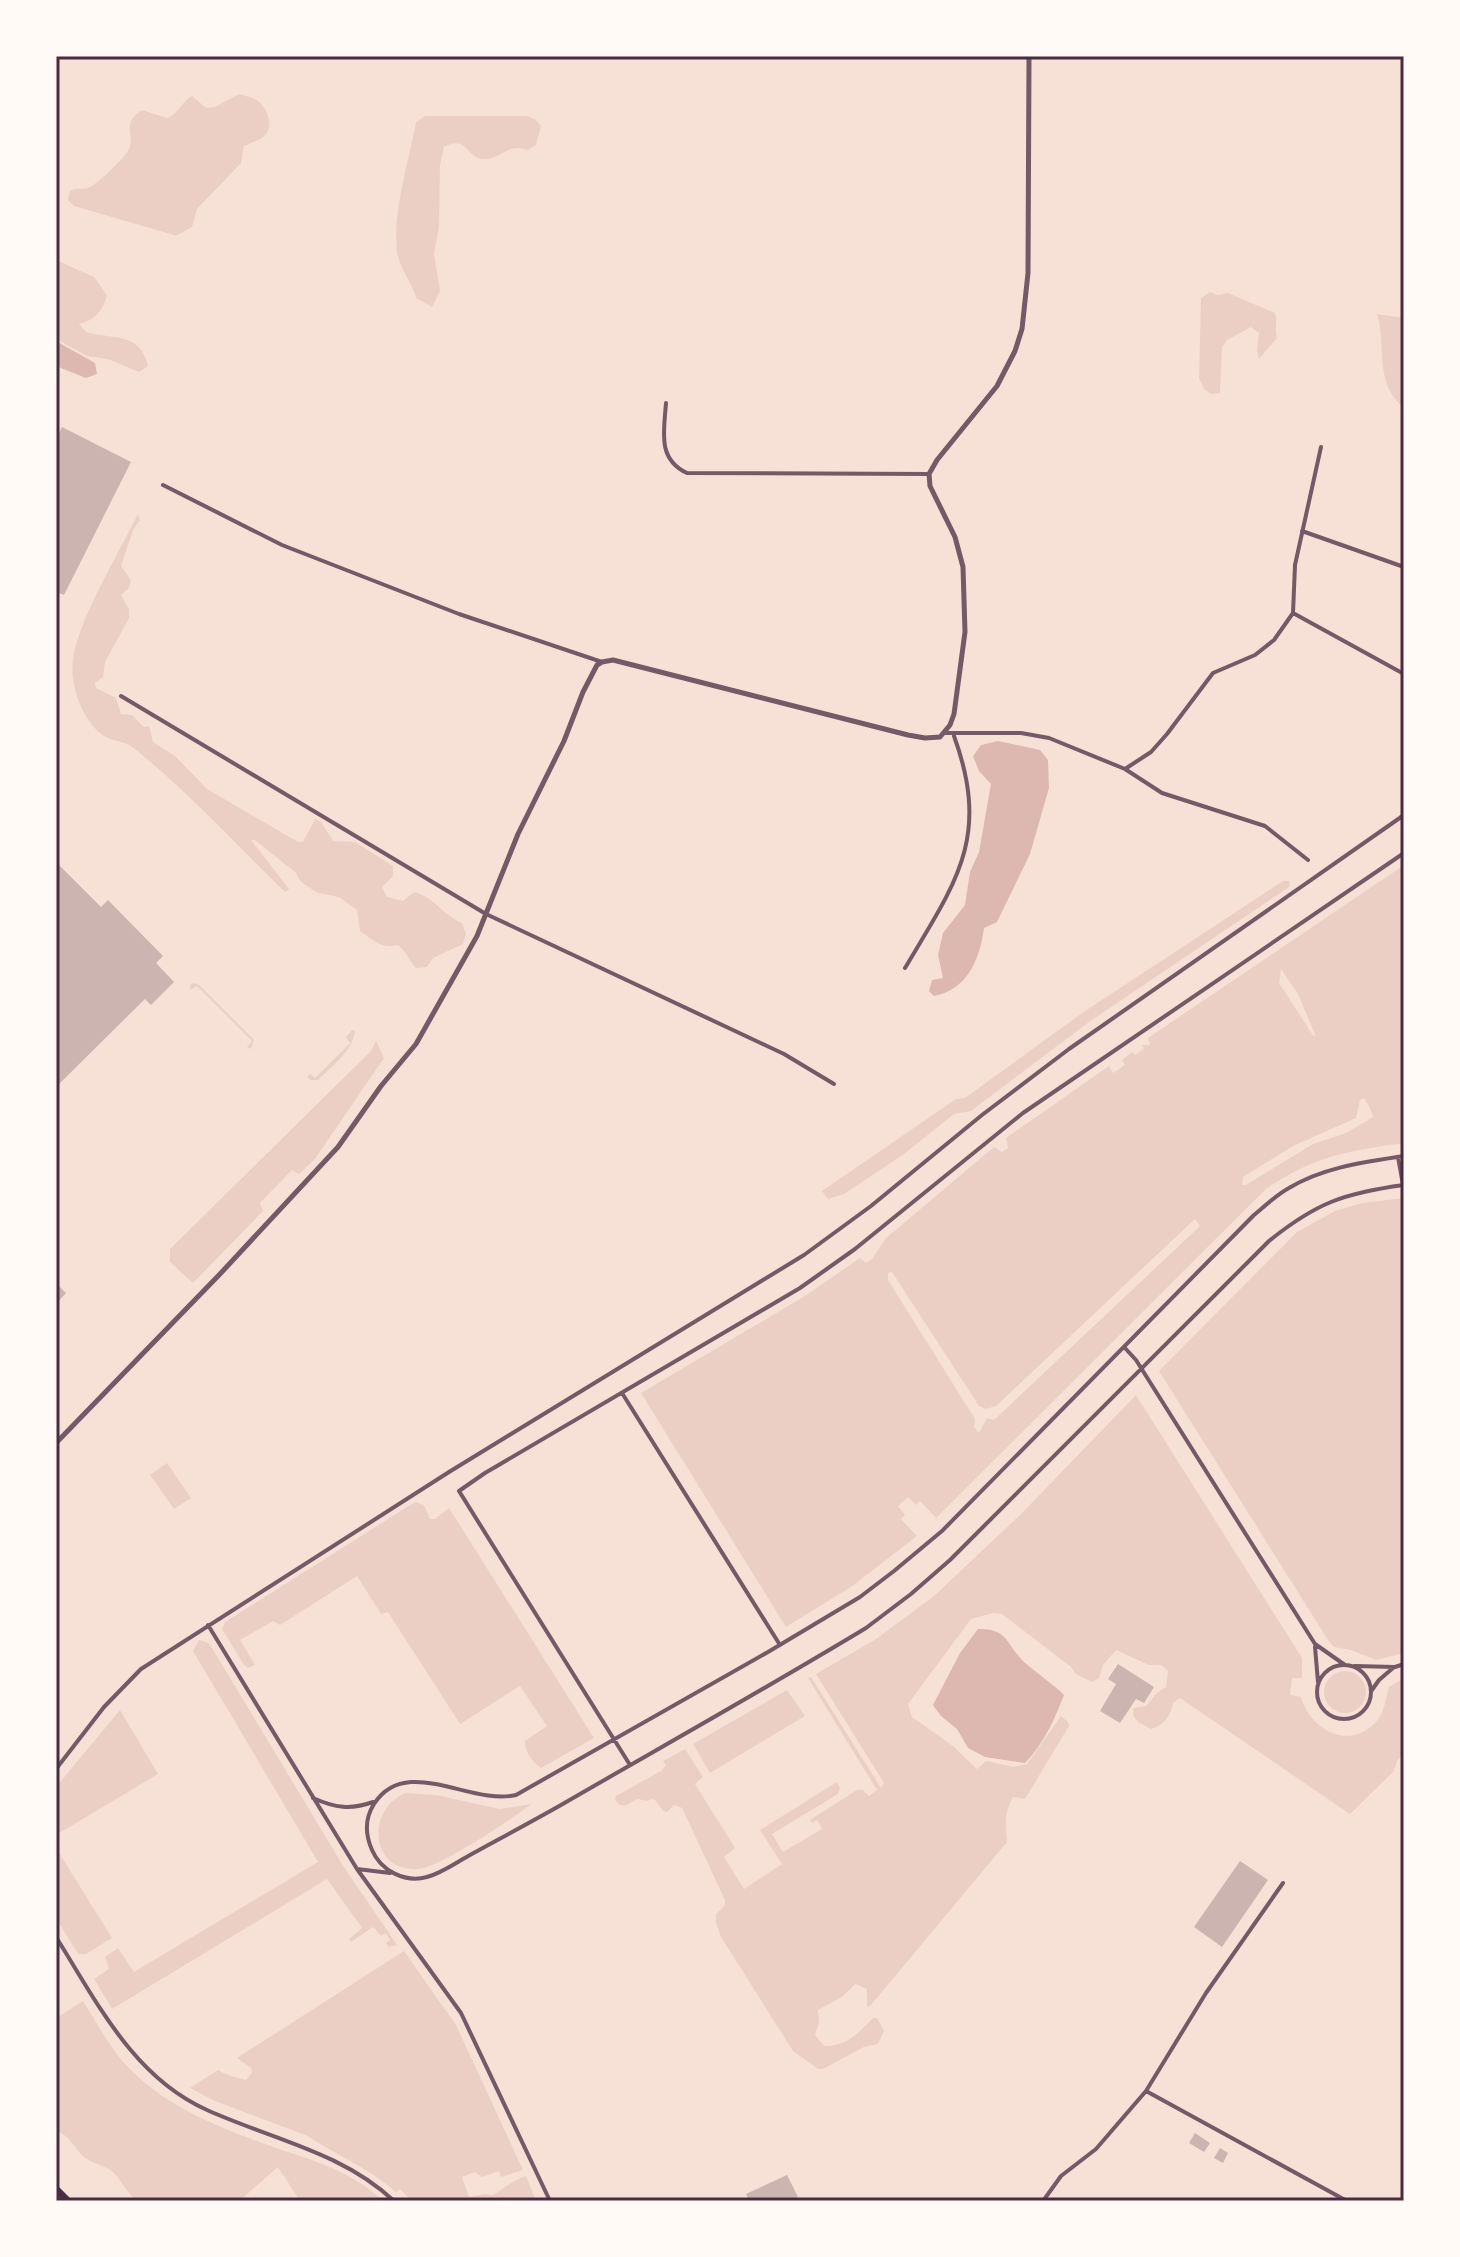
<svg xmlns="http://www.w3.org/2000/svg" width="1460" height="2257" font-family="'DM Sans',sans-serif">
  <rect width="100%" height="100%" fill="#f7e1d7"/>
  <path fill="#ebcfc5" fill-rule="evenodd" d="M239 94C245 96 253 97 258 101 268 109 275 128 263 137 258 141 250 143 244 146L241 163 197 209 192 227 176 236 167 233 74 206 68 200 70 191C77 187 80 190 88 188 94 187 127 156 129 149 135 133 121 123 142 110L167 118C179 114 181 102 192 96L206 108 215 107Z
    M425 116H526L535 119 541 126 536 145 528 150C505 143 503 159 484 159 466 159 468 134 444 147L440 165 439 227 434 254 440 291 432 307 416 298C412 282 399 268 397 252 392 213 409 161 416 122Z
    M56 260 94 277 107 295C103 310 96 320 79 324L86 332C112 340 140 331 148 366L139 372 108 359 87 356 56 339Z
    M1210 292 1218 295 1228 293 1275 313C1278 322 1274 329 1277 338L1259 359 1257 350 1259 333 1251 327 1227 340 1222 347 1220 393 1211 394 1204 389 1199 378 1201 298Z
    M1377 314 1404 318V408C1373 382 1387 346 1377 314Z
    M138 514 140 520 133 530 121 566 131 580 129 588 121 595 129 609V618L105 662 103 677 95 683 96 688 116 698 121 714 132 715 144 727 149 726 153 742 175 756 207 789 298 842H303L315 819 321 822 333 841 355 842 393 866V876L382 887 387 897 403 901 414 892C433 896 444 916 462 923L466 934 463 944 433 958 427 967 416 968C408 960 407 952 398 945 381 949 374 941 360 931L357 910 339 897 318 893 301 882 296 873 255 840H251L289 889 285 892C236 844 188 792 135 749 117 735 108 747 90 722 78 707 70 678 73 659 79 618 119 553 138 514Z
    M1404 865V1143C1348 1151 1314 1156 1266 1189L936 1518 920 1501 916 1505 908 1497 898 1506 905 1515 901 1519 917 1536 851 1587 786 1627 641 1393 805 1296 860 1258 866 1263 872 1259 886 1238 994 1147 1002 1152 1008 1148 1006 1138 1109 1066 1113 1073 1125 1065 1122 1060 1132 1052 1135 1055 1144 1049 1142 1045H1150L1148 1038ZM1281 969 1298 994 1315 1034 1314 1037 1279 983ZM1364 1098 1370 1108 1373 1117 1346 1133 1313 1144 1246 1185H1242L1243 1177 1293 1146 1356 1118 1360 1100ZM1195 1219 1200 1226 994 1420 987 1418 979 1433 974 1427 975 1419 888 1280V1273L892 1272 979 1406 986 1409 996 1406Z
    M1283 881H1290L1289 887 1089 1022 971 1111 954 1114 904 1154 844 1194 828 1199 822 1191 956 1099 965 1098 1085 1011Z
    M194 983 199 985 254 1040 251 1049 247 1047 252 1041 197 986 190 990V985Z
    M352 1030 355 1031C352 1052 333 1065 318 1080H310L307 1077 310 1074 315 1078 350 1043 346 1037Z
    M376 1041 384 1058 315 1159 299 1174 292 1170 260 1203 263 1211 193 1283 170 1262V1249L371 1051Z
    M1404 1198V1653L1376 1660 1351 1650 1334 1647 1328 1640 1159 1371 1297 1232 1335 1211 1362 1203Z
    M1136 1395 1302 1658V1678H1292L1290 1695 1301 1697C1310 1729 1348 1751 1375 1723 1385 1713 1385 1700 1389 1687L1404 1678V1753L1397 1761 1394 1771 1350 1814 1180 1698 1173 1703C1171 1716 1163 1726 1151 1729L1138 1722 1133 1716 1134 1708 1146 1706 1157 1693 1166 1687 1168 1671 1161 1665H1149L1116 1650 1103 1665 1099 1678 1092 1682 1076 1674 1071 1667 1002 1614 993 1613 971 1619 908 1704 912 1717 953 1746 977 1769 986 1761 1014 1767 1027 1764 1061 1716 1068 1722 1069 1726 1025 1799 1013 1797C1003 1816 1006 1822 1007 1842L871 2005 867 2007V1989L855 1984 842 1997 818 2010 819 2023 815 2035 824 2046C848 2046 857 2034 873 2018H877L884 2031 878 2044 864 2047 823 2069H818L793 2051 721 1937 716 1923V1914L725 1905V1900L682 1808 674 1805 667 1812 663 1811 655 1800 651 1799 647 1801 638 1799C627 1803 624 1811 615 1800L616 1796 661 1771 666 1765 663 1761 685 1749 703 1777 695 1784 735 1848 724 1857 744 1889 782 1864 760 1830 837 1782 840 1788 838 1794 772 1834 783 1852 822 1829 817 1820 812 1823 810 1820 857 1790H863L869 1796 877 1790 808 1678 811 1677 881 1788 884 1783 816 1674 876 1639 934 1596 1022 1513Z
    M167 1463 191 1498 174 1509 150 1475Z
    M415 1502 424 1505 430 1519H435L449 1508 594 1738 541 1768C533 1763 524 1751 525 1741L547 1726 520 1686 460 1724 388 1612 381 1614 357 1576 280 1625 273 1621 240 1640 255 1665 248 1668 244 1665 222 1629 225 1622Z
    M199 1640 209 1643 342 1864 397 1945 389 1947 386 1943 390 1940 386 1933 381 1936 373 1927 351 1942 349 1939 362 1928 327 1879 112 2009 94 1979 109 1969 105 1957 118 1948 134 1972 318 1862 193 1651Z
    M1324 1692a21 21 0 1 1 42 0a21 21 0 1 1-42 0Z
    M787 1690 805 1716 710 1773 693 1744Z
    M120 1710 158 1774 56 1835V1787Z
    M405 1793 436 1795 500 1809 532 1804C509 1820 443 1866 418 1869 372 1873 364 1812 405 1793Z
    M56 1848 112 1938 86 1954H78L56 1918Z
    M404 1951 456 2025 523 2170 501 2177 499 2171 482 2177 475 2172 462 2177 469 2197 485 2194 493 2195C505 2188 513 2180 526 2176L536 2201H412L400 2189 396 2192C369 2168 337 2156 308 2136L215 2101 190 2088 218 2070C228 2076 235 2077 246 2080L252 2073 251 2068 237 2058Z
    M83 2001C95 2020 106 2040 120 2058 161 2107 221 2128 279 2149 315 2161 355 2173 383 2201H300L278 2167 239 2201H139C127 2195 122 2181 113 2172 105 2165 92 2164 84 2157 73 2147 71 2136 56 2131V2018Z"/>
  <path fill="#dcb8b0" d="M56 341 95 363 97 374 86 378 56 366Z
    M998 741 1040 750 1048 760 1049 788 1030 854 997 922 984 928C980 958 968 990 934 996L929 991 932 980 943 978 938 955 943 933 965 905 970 872 979 852 991 784 979 771 973 756 981 745Z
    M978 1629C1008 1628 1006 1644 1023 1661 1036 1673 1051 1682 1064 1695 1054 1721 1044 1743 1025 1763L985 1757 968 1748 957 1729 941 1716 933 1705 960 1653Z"/>
  <path fill="#ccb4b1" d="M62 427 131 462 64 595 56 592V439Z
    M56 862 101 907 108 900 163 956 156 963 174 982 151 1005 145 999 56 1087Z
    M56 1283 66 1293 56 1304Z
    M1118 1664 1154 1687 1144 1703 1136 1699 1120 1723 1100 1711 1116 1684 1108 1679Z
    M1240 1861 1268 1880 1222 1947 1194 1927Z
    M1195 2133 1210 2143 1204 2152 1189 2143Z
    M1220 2148 1228 2153 1223 2163 1214 2158Z
    M787 2175 798 2197 788 2201H749L746 2194Z"/>
  <g fill="none" stroke-linecap="round" stroke-linejoin="round">
    <path stroke="#755966" stroke-width="4" d="M666 403C664 431 657 459 687 473L929 474
      M163 485 282 545 459 614 602 662
      M1302 531 1404 567
      M1293 613 1404 674
      M121 696 486 914 784 1054 834 1084
      M944 733H1021L1049 738 1125 769 1151 752 1167 734 1213 673 1255 655 1274 640 1293 613 1295 565 1321 447
      M1125 769 1162 793 1265 826 1308 860
      M905 968C956 882 991 838 954 736
      M1404 1156C1365 1162 1324 1167 1289 1188 1276 1195 1265 1206 1254 1215L942 1531 894 1571 860 1597 768 1652 516 1795C470 1806 406 1754 374 1804 365 1818 365 1834 372 1850 381 1871 405 1883 427 1877 442 1873 457 1862 470 1855 501 1838 531 1822 561 1805 663 1746 765 1689 866 1628L911 1594 950 1560 1269 1241C1316 1203 1344 1193 1404 1185
      M1398 1157 1403 1185
      M1124 1347 1136 1360 1315 1644 1345 1665
      M622 1393 780 1645
      M208 1625 357 1869 461 2013 550 2201
      M1315 1647 1318 1682
      M1317 1692a27 27 0 1 1 54 0a27 27 0 1 1-54 0Z
      M1355 1666 1395 1667 1404 1664
      M1372 1690 1379 1680 1393 1668
      M630 1765 459 1491 485 1473 800 1288 855 1249 1023 1113 1404 853
      M56 1769 104 1707 141 1669 449 1472 804 1255 871 1206 982 1115 1069 1049 1404 815
      M313 1798C335 1808 351 1810 373 1802
      M357 1869 390 1873
      M56 1937C97 2002 133 2077 207 2110 271 2139 342 2152 394 2201
      M1146 2091 1347 2201
      M1043 2201 1061 2176 1096 2149 1146 2091 1206 1993 1283 1883"/>
    <path stroke="#755966" stroke-width="5" d="M56 1443 220 1274 338 1147 381 1086 416 1044 477 936 518 834 564 741 583 692 597 665 602 662 613 660 908 735 925 738 940 737 950 725 954 714 965 632 963 567 955 537 930 486 929 474 937 460 997 386 1015 351 1022 329 1028 273 1029 56"/>
    <path stroke="#4a2c40" stroke-width="7" d="M56 2189 68 2201"/>
  </g>
  <rect width="1460" height="2257" fill="none" stroke="#fffaf5" stroke-width="116"/>
  <rect x="58" y="58" width="1344" height="2141" fill="none" stroke="#4a2c40" stroke-width="3"/>
</svg>
